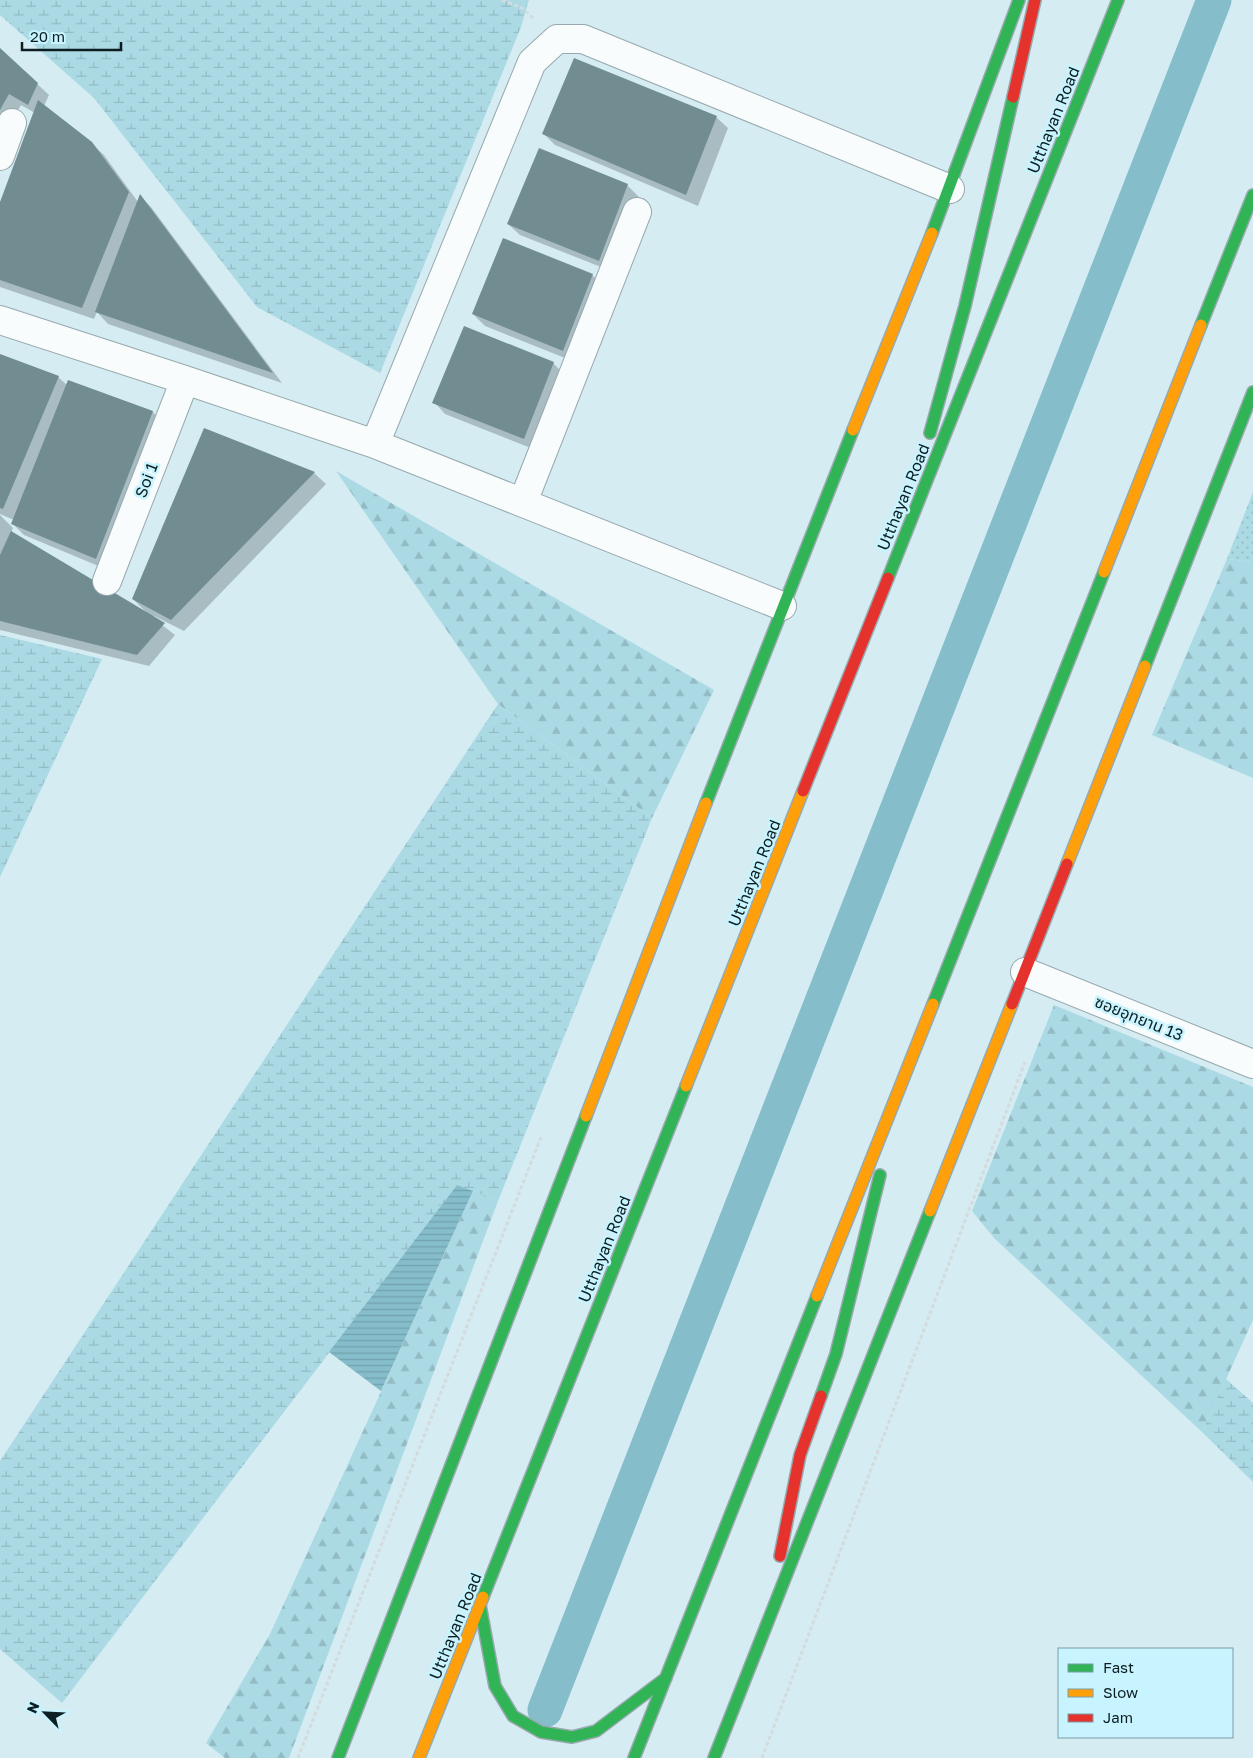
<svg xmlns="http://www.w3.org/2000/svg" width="1253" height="1758" font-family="'Golos Text','Noto Sans Thai',sans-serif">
  <defs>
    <pattern id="grass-dots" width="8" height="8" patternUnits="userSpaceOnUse" patternTransform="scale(1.25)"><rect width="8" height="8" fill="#abdae5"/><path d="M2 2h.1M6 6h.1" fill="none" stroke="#92bbc4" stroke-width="1.8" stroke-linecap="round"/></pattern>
    <pattern id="forest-firs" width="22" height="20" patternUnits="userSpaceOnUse" patternTransform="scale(1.25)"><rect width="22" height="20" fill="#abdae5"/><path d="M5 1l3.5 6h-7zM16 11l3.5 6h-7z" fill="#92bbc4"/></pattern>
    <pattern id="wetland-marsh" width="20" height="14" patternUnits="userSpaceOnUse" patternTransform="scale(1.25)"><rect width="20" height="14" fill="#abdae5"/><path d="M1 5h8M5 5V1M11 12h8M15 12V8" fill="none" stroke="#92bbc4"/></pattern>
    <pattern id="water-rules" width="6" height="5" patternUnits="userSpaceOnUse" patternTransform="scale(1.25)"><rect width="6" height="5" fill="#85bdca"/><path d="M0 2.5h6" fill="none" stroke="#72a2ad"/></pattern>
  </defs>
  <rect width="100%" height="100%" fill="#d4ecf2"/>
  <path fill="url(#grass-dots)" d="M1253 492V562L1227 559Z"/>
  <path fill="url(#forest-firs)" d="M336 471 714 690 652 818 498 704Z
    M1227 559 1253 562V778L1152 735Z
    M1054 1005 1253 1087V1320L1202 1432 994 1238 972 1211Z
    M473 1191 498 1201 289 1758H225L206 1743 270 1634Z"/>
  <path fill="url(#wetland-marsh)" d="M0 0H529L521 27 380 373 257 307 94 98 0 15Z
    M0 635 102 659 0 877Z
    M498 704 652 818 498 1201 457 1185 62 1703 0 1649V1461Z
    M1226 1379 1253 1403V1482L1202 1432Z"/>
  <path fill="url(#water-rules)" d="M457 1185 473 1191 381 1391 329 1352Z"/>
  <path fill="#0003" d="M0 49 49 95 44 106 91 143 104 155 138 202 140 196 151 207 282 383 108 324 97 312 94 319 0 287V206L35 113 21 105 5 132 0 130Z
    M716 117 728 128 698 206 555 145 544 134Z
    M627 185 639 197 611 271 520 235 508 224Z
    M592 275 604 287 575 362 485 326 473 314Z
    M0 355 58 377 67 385 69 382 153 412 164 424 108 570 24 535 12 523 14 520 0 514Z
    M553 363 565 375 536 450 445 414 434 402Z
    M205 430 314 473 326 484 184 631 154 616 153 618 175 635 149 666 0 630V515L13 528 11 533 147 613 133 599Z"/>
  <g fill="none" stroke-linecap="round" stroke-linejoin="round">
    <path stroke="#85bdca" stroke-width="35" d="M545 1710 1214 0"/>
  </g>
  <path fill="#718d92" d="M0 48 38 83 28 105 9 94 0 110Z
    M574 58 717 116 686 195 542 134Z
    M38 100 92 142 129 192 82 308 0 280V202Z
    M539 148 628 184 599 261 507 224Z
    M140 194 273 373 95 312Z
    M503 238 593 274 563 351 472 314Z
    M464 326 554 362 524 439 432 403Z
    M0 354 59 376 3 509 0 508Z
    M68 380 153 411 96 559 11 524Z
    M204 428 315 472 171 620 132 599Z
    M11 531 165 623 137 655 0 621V555Z"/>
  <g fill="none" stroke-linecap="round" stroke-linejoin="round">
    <g stroke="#97a9ae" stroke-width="30">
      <path id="street" d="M0 156 12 123
        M0 320 185 380 375 444 782 606
        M375 444 532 62 557 39H583L950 189
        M523 502 637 212
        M107 581 185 380
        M1025 972 1253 1064"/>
    </g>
    <g stroke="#97a9ae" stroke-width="14">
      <path id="fast" d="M932 233 1019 0
        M1201 325 1253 195
        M930 433 965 306 1013 97
        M888 578 1118 0
        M1145 666 1253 392
        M706 803 853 430
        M933 1004 1104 572
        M821 1396 836 1354 880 1175
        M483 1597 686 1086
        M480 1605 495 1686 513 1716 541 1732 572 1737 596 1731 666 1678
        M338 1758 586 1116
        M634 1758 817 1296
        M714 1758 930 1211"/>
    </g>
    <g stroke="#97a9ae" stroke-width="14">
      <path id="slow" d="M853 430 932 233
        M1104 572 1201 325
        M1067 864 1145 666
        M686 1086 803 791
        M586 1116 706 803
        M930 1211 1012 1004
        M817 1296 933 1004
        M419 1758 483 1597"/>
    </g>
    <g stroke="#97a9ae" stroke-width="14">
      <path id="jam" d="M1013 97 1035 0
        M803 791 888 578
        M1012 1004 1067 864
        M780 1556 800 1455 821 1396"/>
    </g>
    <path stroke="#d4dbdd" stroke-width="3" stroke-dasharray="4 2.5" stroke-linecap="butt" d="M502 0 522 8 534 19
      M298 1758 541 1137
      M762 1758 1025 1062"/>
    <use href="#street" stroke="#f9fcfd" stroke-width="28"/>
    <use href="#fast" stroke="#30b455" stroke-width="11"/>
    <use href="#slow" stroke="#ff9f0a" stroke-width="11"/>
    <use href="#jam" stroke="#e5322d" stroke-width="11"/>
  </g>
  <g text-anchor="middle" stroke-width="5" stroke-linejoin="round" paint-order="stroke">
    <g font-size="16" fill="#0d1e22" stroke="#c7f4ff">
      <text transform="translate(1053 120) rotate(-68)" y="6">Utthayan Road</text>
      <text transform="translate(146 480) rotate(-69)" y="6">Soi 1</text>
      <text transform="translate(903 497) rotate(-68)" y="6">Utthayan Road</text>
      <text transform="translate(754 873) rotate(-68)" y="6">Utthayan Road</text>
      <text transform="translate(1139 1018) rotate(22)" y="6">ซอยอุทยาน 13</text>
      <text transform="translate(604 1249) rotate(-68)" y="6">Utthayan Road</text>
      <text transform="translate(455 1626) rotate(-68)" y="6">Utthayan Road</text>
    </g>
  </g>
  <rect x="1058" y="1648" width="175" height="90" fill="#c7f4ff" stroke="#7d9ea7"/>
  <rect x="1068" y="1664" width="25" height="8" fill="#30b455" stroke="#7d9ea7"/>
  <text x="1103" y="1673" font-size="15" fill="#0d1e22">Fast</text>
  <rect x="1068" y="1689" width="25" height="8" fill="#ff9f0a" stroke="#7d9ea7"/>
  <text x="1103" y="1698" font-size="15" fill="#0d1e22">Slow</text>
  <rect x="1068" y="1714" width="25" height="8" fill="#e5322d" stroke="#7d9ea7"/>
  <text x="1103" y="1723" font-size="15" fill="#0d1e22">Jam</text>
  <g transform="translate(45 1713) rotate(294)" stroke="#c7f4ff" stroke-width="4" paint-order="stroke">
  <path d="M0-4L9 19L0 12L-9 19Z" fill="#0d1e22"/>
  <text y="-8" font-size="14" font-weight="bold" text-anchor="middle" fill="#0d1e22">N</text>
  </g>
  <path d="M22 42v8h99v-8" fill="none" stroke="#0d1e22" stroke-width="2.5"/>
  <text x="30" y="42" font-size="15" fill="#0d1e22" stroke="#c7f4ff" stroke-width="4" paint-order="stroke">20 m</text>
</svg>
